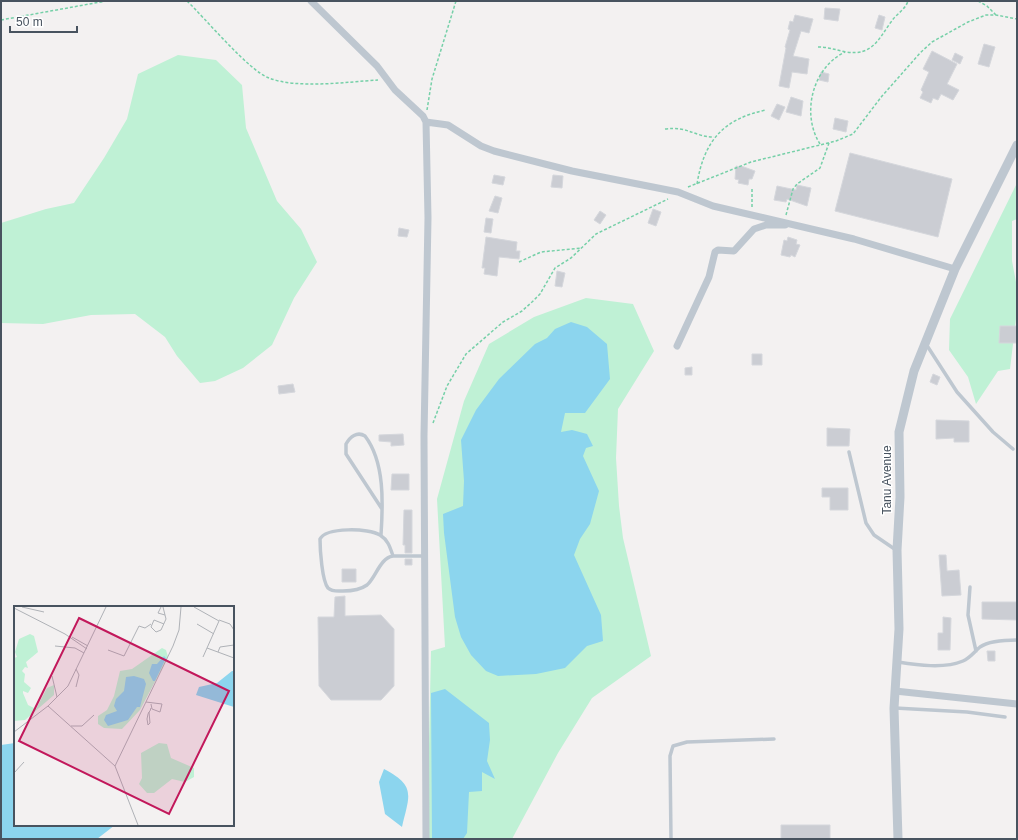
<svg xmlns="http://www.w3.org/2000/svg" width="1018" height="840" font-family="Arial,sans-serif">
  <rect width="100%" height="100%" fill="#f3f1f1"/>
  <path fill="#bff1d5" d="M178 55 216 60 242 85 246 128 277 201 301 229 317 262 294 298 272 345 243 368 215 381 200 383 177 356 165 337 135 314 91 315 43 324 1 323V223L46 209 74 203 104 158 127 119 138 74Z
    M1017 183V219L1012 221V261L1016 282V319L1010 369 998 371 976 404 968 377 949 350 950 319Z
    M586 298 633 304 654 351 618 409 616 458 619 506 623 538 651 656 592 698 558 753 512 839H427L431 651 445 647 437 499 464 401 489 344 534 317Z"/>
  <path fill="#8cd5ee" d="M571 322 587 327 607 344 610 379 585 413H565L561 432 572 430 587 434 593 446 586 448 583 456 599 491 590 524 580 539 574 555 601 615 603 641 587 646 565 668 536 674 498 676 486 671 471 655 461 637 455 617 444 533 443 514 463 506 464 481 461 440 476 410 499 379 535 344 547 338 555 329Z
    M445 689 489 723 490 740 487 761 495 779 482 772V791L469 792 467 833 463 839H432L431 693Z
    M15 743V825H115L97 839H1V745Z
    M384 769C417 786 409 796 402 827L385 814 379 782Z"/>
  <path fill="#cbcdd3" stroke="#d5d7dc" d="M825 8 840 9 838 21 824 19Z
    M795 15 813 19 809 33 801 31 793 56 809 59 807 74 792 72 789 88 779 86 786 48 785 47 790 30 788 29 790 21 793 22Z
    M879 15 885 17 882 30 875 28Z
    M984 44 995 47 989 67 978 64Z
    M932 51 957 64 947 84 959 90 953 100 941 94 938 100 933 98 931 103 920 98 923 92 921 90 929 72 923 69Z
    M955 53 963 57 960 64 952 60Z
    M821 72 829 74 828 82 819 80Z
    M791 97 803 101 801 116 786 112Z
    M777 104 785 107 779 120 771 116Z
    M835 118 848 121 846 132 833 129Z
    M850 153 952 179 938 237 835 211Z
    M736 166 740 167 741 166 755 171 752 179H749L748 185 738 183 739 180 735 179Z
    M494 175 505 177 503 185 492 183Z
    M553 175 563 176 562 188 551 187Z
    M797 185 811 188 807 206 787 199 786 202 774 200 777 186 796 190Z
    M495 196 502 198 498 213 489 211Z
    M653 209 661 212 656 226 648 223Z
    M600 211 606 215 600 224 594 220Z
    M486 218 493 219 491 233 484 232Z
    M399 228 409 230 407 237 398 236Z
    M486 237 517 242 516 251H520L519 259 499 257 497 276 484 274 485 268H482Z
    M788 237 797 240 796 244 800 245 795 257 791 255 790 257 781 255 784 240 787 241Z
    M557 271 565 273 562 287 555 286Z
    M1000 326H1017V343H999Z
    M752 354H762V365H752Z
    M692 367V375H685V368Z
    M933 374 940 377 937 385 930 382Z
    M293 384 295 392 279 394 278 386Z
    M936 420 969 421V442H954V438L936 439Z
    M827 428 850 429 849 446H827Z
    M403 434 404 445 391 446V442L379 441V435Z
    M392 474H409V490H391Z
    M822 488H848V510H830V497H822Z
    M404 510H412V553H405V545H403Z
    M939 555H946L947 571 959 570 961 595 942 596Z
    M405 559H412V565H405Z
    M342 569H356V582H342Z
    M345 596V616L381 615 394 629V686L381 700H331L319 686 318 617H334L335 597Z
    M982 602H1017V620L982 619Z
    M943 617 951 618 950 650H938V633H943Z
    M987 651H995V661H988Z
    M781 825H830V839H781Z"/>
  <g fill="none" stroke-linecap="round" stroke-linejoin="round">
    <path stroke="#76d0a8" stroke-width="1.5" stroke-dasharray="3 2" stroke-linecap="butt" d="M187 1C205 18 249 71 269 78 297 89 347 82 378 80
      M978 1 987 6 996 15
      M1 20 106 1
      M818 47C828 47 836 50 846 52 872 56 878 40 891 22 896 14 905 10 908 1
      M427 110 432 79 456 1
      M665 129C688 126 695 137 714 137
      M820 144C801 114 812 68 845 52
      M697 184C704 141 723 119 766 110
      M688 187 751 162 836 141 853 134 882 96 920 53 932 42 968 22 986 15H996L1017 19
      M752 207V188
      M786 215 793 189 797 184 820 168 829 143
      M519 262 541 252 581 248
      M433 423 447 386 466 354 503 322 522 311 532 302 540 294 555 268 571 258 596 234 668 199"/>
    <path stroke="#bec7d0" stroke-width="3.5" d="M926 344 957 392 993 432 1013 449
      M849 452 866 523 874 535 896 550
      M381 535C383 504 385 462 365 436 357 431 350 437 346 444V454L382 509
      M393 556C390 547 388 540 380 535 369 528 326 527 320 539 320 549 322 581 328 588 332 592 338 591 343 591 351 591 360 590 367 585 376 577 380 558 393 556H425
      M970 587 968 615 976 651
      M898 662C917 665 944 669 963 661 970 658 974 652 980 647 989 641 1006 640 1017 640
      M895 708 967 712 1005 717
      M671 839 670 756 673 746 687 742 774 739"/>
    <path stroke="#bec7d0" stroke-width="7" d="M311 1 377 66 395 90 423 116 426 122 428 218 424 436 426 839
      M426 122 448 125 481 146 494 151 572 171 678 192 713 206 854 239 955 269
      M677 346 709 277 715 252 718 250 734 251 754 229 766 225H785
      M895 691 1017 704"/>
    <path stroke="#bec7d0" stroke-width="9" d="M898 839 894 708 899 629 897 550 900 497 899 432 914 371 955 269 1017 145"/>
  </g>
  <g text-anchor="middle" stroke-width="3" stroke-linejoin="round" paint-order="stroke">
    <g font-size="12" fill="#48535f" stroke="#fff">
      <text transform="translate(887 480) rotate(-90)" y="4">Tanu Avenue</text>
    </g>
  </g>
  <g transform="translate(14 606)">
    <rect width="220" height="220" fill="#f3f1f1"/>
    <path d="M16 28 20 30 24 46 12 56 14 62 11 61 8 65 11 68 10 76 17 82 14 87 9 85V87L14 99 22 103 33 82 40 79V89L11 114 0 115V52L3 51 1 46 5 33ZM148 42 152 44 154 51 126 104 108 123 90 122 84 118V110L93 104 100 90 106 65 118 63ZM145 137 153 138 157 152 180 162V171L171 176 158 173 140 187H133L125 178 128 172 127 147Z" fill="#bff1d5"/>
    <path d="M150 50 152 52 141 75H139L135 67 138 58H143ZM218 65H220V101L182 89 185 81 203 77ZM120 70 130 73 132 78 126 101H123L114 114 94 120 90 114 92 109 103 105 100 100 102 93 110 85 112 71Z" fill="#8cd5ee"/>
    <path fill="none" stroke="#afb2b7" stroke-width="1" d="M8 1 30 6M147 1 144 7 151 9M149 1 152 13 147 24 142 26 137 21 140 14 150 18M180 1 205 15 189 51M0 2 51 28 73 43M205 14 216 18 220 24M183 18 200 28M58 31 74 40M41 40 61 42 70 47M193 42 220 52M94 44 110 50 125 20 131 22 137 18M204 46 206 41 220 39M38 70 43 91M62 81 65 69 62 63M132 96 148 98 146 106 138 103 137 98M34 100 101 160M135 106 136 117 134 119 133 113 134 108 135 106 136 105 137 102M57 120H68L80 109M0 126 34 100 54 80 92 1M0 167 10 156M124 219 101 160 159 40 165 24 167 1"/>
    <path fill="#c2185b" fill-opacity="0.15" stroke="#c2185b" stroke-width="2" d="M65 12 215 85 155 208 5 135Z"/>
    <rect width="220" height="220" fill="none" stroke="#48535f" stroke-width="2"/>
  </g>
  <rect width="1018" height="840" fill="none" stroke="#48535f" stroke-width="4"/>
  <path d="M10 26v6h67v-6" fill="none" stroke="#48535f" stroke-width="2"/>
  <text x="16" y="26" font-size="12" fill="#48535f" stroke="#ffffff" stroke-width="3" paint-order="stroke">50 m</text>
</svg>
